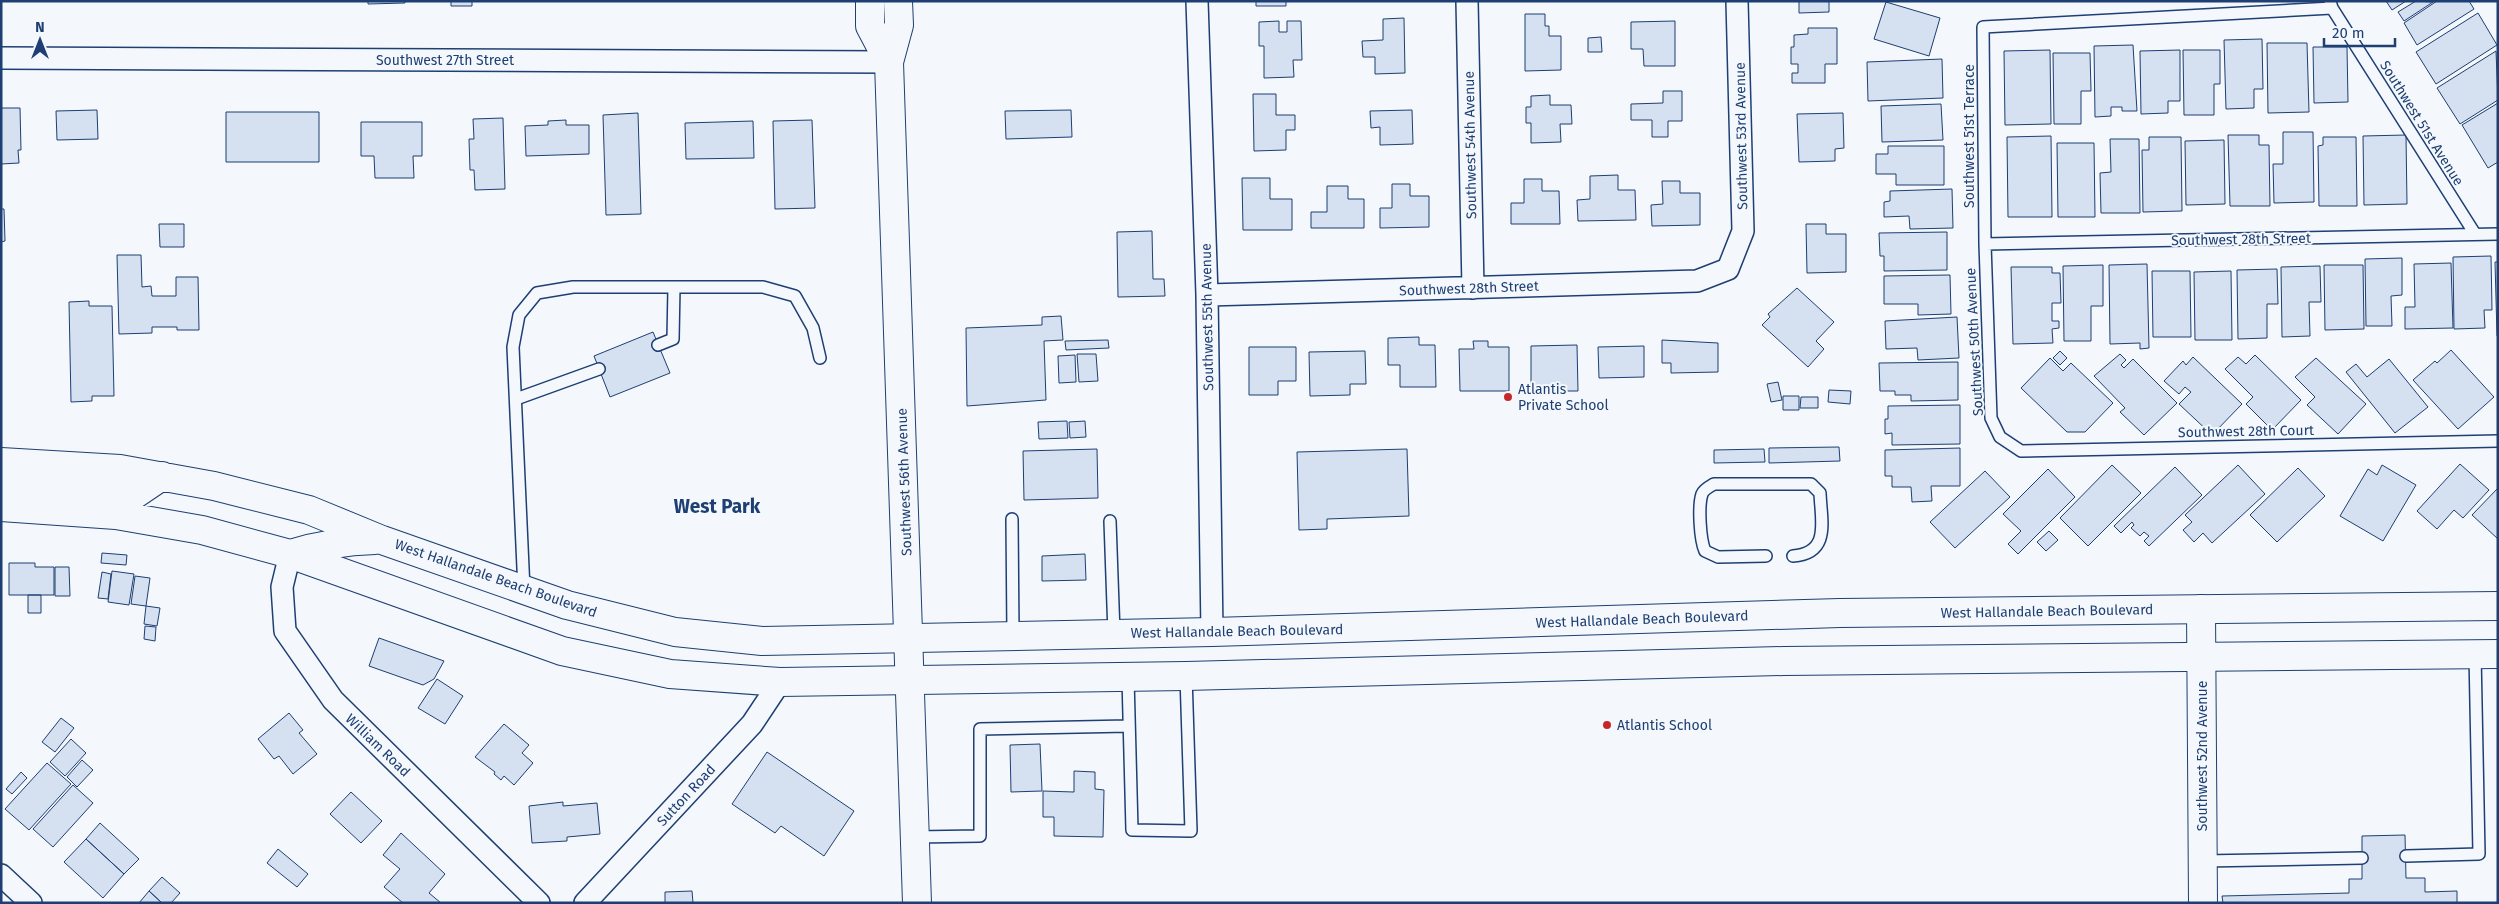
<svg xmlns="http://www.w3.org/2000/svg" width="2499" height="904" font-family="'Fira Sans',sans-serif">
  <rect width="100%" height="100%" fill="#f4f7fb"/>
  <path fill="#d5e0f0" stroke="#1d3f73" d="M368 1H405V3L368 4Z
    M451 1H472V6H451Z
    M1256 1H1286V6H1256Z
    M1799 1H1829V12L1799 13Z
    M2386 1H2406L2392 10Z
    M2416 1 2433 2 2404 21 2398 12Z
    M2437 1H2469L2474 9 2417 45 2404 23Z
    M1886 2 1940 18 1929 56 1874 39Z
    M2478 13 2497 45 2436 84 2416 52Z
    M1525 14H1545V26H1549V36H1561V70L1525 71Z
    M1404 18 1405 73 1375 74V57H1363L1362 41 1383 40V19Z
    M1279 21V32H1287V21H1301L1302 60H1293L1294 77 1264 78V46H1259V22Z
    M1675 21V66H1644L1643 49H1631V22Z
    M1808 28H1837V64H1825V83H1792V73H1798V64H1791V47H1794V35L1808 34Z
    M1601 37 1602 52H1588V38Z
    M2262 39 2263 89H2254V108L2226 109 2224 40Z
    M2267 43H2307L2309 112 2268 113Z
    M2133 45 2137 111H2122V107H2111V116L2095 117 2094 46Z
    M2313 47H2347L2348 102 2314 103Z
    M2050 50 2051 124 2005 125 2004 51Z
    M2180 50V101H2168V113L2141 114 2140 51Z
    M2183 50H2220V84H2214V115H2184Z
    M2496 51 2498 100 2460 124 2437 88Z
    M2053 53H2090L2091 91H2081V124H2054Z
    M1942 59 1943 98 1868 101 1867 62Z
    M1663 91H1682V121H1668V137H1652V120H1631V104L1663 103Z
    M1253 94H1276V115H1295V130H1286V150L1254 151Z
    M1550 95V105H1571L1572 124H1560L1561 142 1531 143V123H1526V107H1531V96Z
    M2498 103V162L2488 168 2462 125Z
    M1941 104 1943 140 1882 142 1881 106Z
    M1 108H20L21 150H18L19 163 1 164Z
    M97 110 98 139 57 140 56 111Z
    M1071 110 1072 137 1006 139 1005 111Z
    M1412 110 1413 144 1380 145V127L1371 128 1370 111Z
    M226 112H319V162H226Z
    M638 113 641 214 606 215 603 115Z
    M1843 113 1844 148 1835 149V161L1799 162 1797 114Z
    M503 118 505 189 475 190 474 170H470L469 139H474L473 119Z
    M566 120V125H589V154L526 156 525 126 548 125V121Z
    M812 120 815 208 775 209 773 121Z
    M753 121 754 158 686 159 685 123Z
    M361 122H422V156H413L414 178H375L374 156H361Z
    M2283 132H2313L2314 202 2274 203 2273 164H2283Z
    M2228 135H2259V145H2269L2270 206H2230Z
    M2406 135 2407 204 2364 205 2363 136Z
    M2051 136 2052 217H2008L2007 137Z
    M2149 137H2181L2182 211 2143 212 2142 150H2149Z
    M2323 137H2356L2357 206H2319L2318 146 2323 145Z
    M2110 139H2139L2140 213H2101L2100 173 2111 172Z
    M2224 140 2225 204 2186 205 2185 141Z
    M2057 143H2094L2095 217H2058Z
    M1888 146H1944V185H1896V174H1876V154H1888Z
    M1618 175V190H1635L1636 220 1578 221 1577 200 1590 199V176Z
    M1242 178H1270V199H1292V230H1243Z
    M1524 179H1542V191H1559L1560 224H1511V203H1524Z
    M1662 181H1680V193H1700V225L1652 226 1651 205 1663 204Z
    M1392 184H1410V196H1429V227L1380 228V208H1392Z
    M1327 186H1348V199H1364V228H1311V212H1327Z
    M1952 189 1953 228 1910 229 1909 216 1884 217V202L1890 201V191Z
    M1 209H4L5 241 1 242Z
    M159 224H184V247H160Z
    M1806 224H1826V234H1846V272L1807 273Z
    M1152 231 1153 279H1164L1165 296 1118 297 1117 232Z
    M1947 232V270L1884 271V256H1880L1879 233Z
    M117 255H141L142 287 151 286 152 296H176V277H198L199 330H177V327H152V333L119 334Z
    M2491 256 2492 310H2484L2485 328 2454 329 2453 257Z
    M2402 258V295L2391 296 2392 326H2366L2365 259Z
    M2495 262H2498V336H2497Z
    M2451 263 2453 328 2405 329V307H2415L2414 264Z
    M2147 264 2149 348 2140 349V343L2110 344 2109 265Z
    M2103 265V306H2091V341H2064L2063 266Z
    M2324 265H2363L2364 329 2325 330Z
    M2320 266 2321 302H2309L2310 336 2282 337 2281 267Z
    M2011 267H2052V273H2060L2061 303H2052V321H2059V328L2052 329 2053 343 2013 344Z
    M2277 269 2278 304H2267V338L2238 339 2237 270Z
    M2152 271H2190L2191 337H2153Z
    M2231 271 2232 340H2195L2194 272Z
    M1950 275 1951 314 1918 315V304H1884V276Z
    M1797 288 1834 322 1816 341 1824 349 1808 367 1762 325 1770 317 1768 314Z
    M89 301V306H112L114 396H92V401L71 402 69 302Z
    M1061 316 1063 340 1044 341 1046 400 967 406 966 328 1042 325V317Z
    M1957 317 1959 358 1918 360 1917 348 1886 349 1885 321Z
    M653 332 670 373 610 397 594 356Z
    M1419 337V345H1435L1436 387H1400V365H1388V338Z
    M1108 340 1109 348 1066 350 1065 341Z
    M1662 340 1718 343V372L1671 373V363H1662Z
    M1473 341H1488V347H1509V391H1460L1459 349H1474Z
    M1577 345 1578 391H1531V346Z
    M1644 346V377L1599 378 1598 347Z
    M1249 347H1296V381H1278V395H1249Z
    M2451 350 2494 397 2458 429 2413 380 2435 361 2437 363Z
    M1365 351 1366 384H1350V395L1310 396 1309 352Z
    M2060 351 2067 358 2060 365 2053 358Z
    M1077 354H1096L1098 381 1079 382Z
    M2120 354 2126 360 2121 365 2124 368 2133 359 2177 403 2144 435 2120 412 2125 408 2094 376Z
    M1075 355 1076 382 1059 383 1058 356Z
    M2255 355 2301 400 2272 430 2246 404 2253 397 2225 369 2238 357 2246 364Z
    M2193 357 2242 404 2212 435 2179 404 2191 392 2185 387 2179 394 2164 381 2183 361 2186 365Z
    M2050 358 2063 371 2071 363 2113 403 2085 432H2067L2021 388Z
    M2316 358 2366 404 2338 434 2307 405 2315 397 2295 377Z
    M2389 359 2428 407 2395 433 2346 372 2356 364 2367 377Z
    M1958 362V400L1911 401V395H1895V391H1880L1879 363Z
    M1778 382 1782 400 1771 402 1767 384Z
    M1829 390 1851 391 1850 404 1828 402Z
    M1783 396H1799V410H1783Z
    M1801 397H1818V408H1800Z
    M1960 405V444L1892 445V433L1885 434V419H1888V406Z
    M1067 421 1068 438 1039 439 1038 422Z
    M1085 421 1086 437 1070 438 1069 422Z
    M1839 447 1840 461 1769 463V448Z
    M1960 448V486H1931L1932 501 1912 502 1911 487H1892V476H1885V450Z
    M1097 449 1098 498 1024 500 1023 451Z
    M1407 449 1409 516 1327 519V529L1299 530 1297 452Z
    M1764 449 1765 462 1714 463V450Z
    M2460 464 2489 490 2463 518 2454 510 2437 529 2417 511Z
    M2112 465 2141 493 2088 546 2060 518Z
    M2238 465 2265 494 2212 543 2203 533 2194 542 2183 530 2192 522 2185 515Z
    M2382 465 2416 485 2383 541 2340 516 2368 469 2377 475Z
    M2175 467 2202 495 2149 546 2144 541 2149 536 2144 532 2140 536 2131 528 2134 525 2132 522 2121 533 2114 526Z
    M2298 468 2325 496 2277 542 2250 515Z
    M2048 469 2075 497 2018 554 2008 544 2021 531 2003 514Z
    M1985 471 2010 497 1955 548 1930 522Z
    M2498 488V539L2472 515Z
    M2049 531 2058 540 2046 551 2037 542Z
    M102 553 127 555 126 565 101 563Z
    M1085 554 1086 580 1042 581V556Z
    M9 563H35V567H54V595H9Z
    M55 567H69L70 596H55Z
    M112 571 134 574 129 605 108 602Z
    M102 572 111 574 108 599 98 598Z
    M135 576 150 578 146 606 131 604Z
    M28 595H41V613H28Z
    M146 606 160 608 157 626 144 624Z
    M145 626 156 627 155 641 144 639Z
    M379 638 444 661 434 679 423 685 369 666Z
    M437 679 463 696 445 724 418 708Z
    M289 713 303 730 299 733 317 754 293 774 279 756 274 759 258 739Z
    M61 718 74 728 55 752 42 742Z
    M504 724 529 745 522 753 533 763 514 785 504 776 501 780 494 774 495 772 475 757Z
    M71 739 86 753 65 776 50 762Z
    M1040 744 1042 791 1011 792 1010 745Z
    M767 752 854 811 824 856 781 826 775 833 732 804Z
    M82 760 93 770 77 787 67 777Z
    M47 763 71 784 29 830 5 809Z
    M1074 771 1095 772V789L1104 790 1103 837 1054 836V817H1043V791L1074 792Z
    M21 772 27 778 12 794 6 789Z
    M73 785 93 803 53 847 33 829Z
    M351 792 382 821 361 843 330 814Z
    M563 802V806L597 803 600 834 567 837V841L532 843 529 806Z
    M100 823 139 859 124 874 86 839Z
    M401 833 445 874 429 893 441 903H403L384 887 400 869 383 855Z
    M2405 835 2406 878H2425V892L2457 891V903H2223L2222 896 2349 893V879H2362V836Z
    M86 839 124 874 103 898 64 862Z
    M278 849 308 874 297 887 267 863Z
    M162 877 180 893 171 903H162L149 891Z
    M149 891 162 903H139Z
    M692 891 693 903H665V892Z"/>
  <g fill="none" stroke-linecap="round" stroke-linejoin="round">
    <g stroke="#1d3f73" stroke-width="14">
      <path id="lane" d="M2330 1 2332 8 2475 234
        M2332 8 1983 27 1985 244 1991 418 2000 437 2021 451 2498 441
        M1985 244 2498 234
        M658 345 673 339 674 287
        M516 399 599 369
        M1012 519 1013 635
        M1110 521 1114 634
        M1766 556 1718 557 1705 551C1700 540 1698 506 1702 494 1704 489 1709 487 1714 484H1811L1820 493C1821 521 1831 553 1793 556
        M524 590 513 347 519 315 537 293 573 287H763L795 296 813 328 820 358
        M1128 678 1132 830 1191 831 1186 676
        M915 837 980 836V729L1128 726
        M2406 856 2479 854 2475 654
        M2203 861 2362 858"/>
    </g>
    <g stroke="#1d3f73" stroke-width="24">
      <path id="street" d="M1197 1 1207 295 1212 632
        M1467 1 1473 288
        M1 58 889 62
        M1207 295 1697 281 1728 269 1743 231 1737 1
        M290 554 282 587 285 631 333 700 539 903
        M1 875 31 903
        M585 903 752 724 780 682"/>
    </g>
    <g stroke="#1d3f73" stroke-width="30">
      <path id="secondary" d="M870 1V26L889 62
        M898 1 899 25 889 62 917 903
        M2201 609 2203 903"/>
    </g>
    <g stroke="#1d3f73" stroke-width="30">
      <path id="primary" d="M1 462 120 469 214 486 309 510 382 540 567 605 675 632 762 641 1212 632 1840 613 2498 606
        M1 486 131 497 162 476
        M1 507 116 515 202 530 290 554 562 651 670 674 780 682 1186 676 1784 661 2498 654
        M290 554C319 545 345 541 375 540"/>
    </g>
    <use href="#lane" stroke="#f4f7fb" stroke-width="11"/>
    <use href="#street" stroke="#f4f7fb" stroke-width="21"/>
    <use href="#secondary" stroke="#f4f7fb" stroke-width="28"/>
    <use href="#primary" stroke="#f4f7fb" stroke-width="28"/>
  </g>
  <g fill="#c62828" stroke="#f4f7fb" stroke-width="2">
    <circle cx="1508" cy="397" r="5"/>
    <circle cx="1607" cy="725" r="5"/>
  </g>
  <g text-anchor="middle" stroke-width="4" stroke-linejoin="round" paint-order="stroke">
    <g font-size="14" fill="#1d3f73" stroke="#f4f7fb">
      <text x="445" y="65">Southwest 27th Street</text>
      <text transform="translate(2422 123) rotate(58)" y="5">Southwest 51st Avenue</text>
      <text transform="translate(1741 136) rotate(-91)" y="5">Southwest 53rd Avenue</text>
      <text transform="translate(1969 136) rotate(-90)" y="5">Southwest 51st Terrace</text>
      <text transform="translate(1470 145) rotate(-91)" y="5">Southwest 54th Avenue</text>
      <text transform="translate(2241 239) rotate(-1)" y="5">Southwest 28th Street</text>
      <text transform="translate(1469 288) rotate(-2)" y="5">Southwest 28th Street</text>
      <text transform="translate(1207 317) rotate(-91)" y="5">Southwest 55th Avenue</text>
      <text transform="translate(1974 342) rotate(-93)" y="5">Southwest 50th Avenue</text>
      <text transform="translate(2246 431) rotate(-1)" y="5">Southwest 28th Court</text>
      <text transform="translate(904 482) rotate(-92)" y="5">Southwest 56th Avenue</text>
      <text transform="translate(496 578) rotate(19)" y="5">West Hallandale Beach Boulevard</text>
      <text transform="translate(2047 611) rotate(-1)" y="5">West Hallandale Beach Boulevard</text>
      <text transform="translate(1642 619) rotate(-2)" y="5">West Hallandale Beach Boulevard</text>
      <text transform="translate(1237 631) rotate(-1)" y="5">West Hallandale Beach Boulevard</text>
      <text transform="translate(378 745) rotate(44)" y="5">William Road</text>
      <text transform="translate(2202 756) rotate(-90)" y="5">Southwest 52nd Avenue</text>
      <text transform="translate(686 795) rotate(-47)" y="5">Sutton Road</text>
    </g>
    <g font-size="14" fill="#1d3f73" stroke="#f4f7fb" text-anchor="start">
      <text x="1518" y="394">Atlantis<tspan x="1518" dy="16">Private School</tspan></text>
      <text x="1617" y="730">Atlantis School</text>
    </g>
    <g font-size="19" font-weight="bold" fill="#1d3f73" stroke="#f4f7fb">
      <text x="717" y="513">West Park</text>
    </g>
  </g>
  <rect width="2499" height="904" fill="none" stroke="#1d3f73" stroke-width="5"/>
  <g transform="translate(40 40)" stroke="#f4f7fb" stroke-width="4" paint-order="stroke">
  <path d="M0-4L9 19L0 12L-9 19Z" fill="#1d3f73"/>
  <text y="-8" font-size="14" font-weight="bold" text-anchor="middle" fill="#1d3f73">N</text>
  </g>
  <path d="M2324 38v8h71v-8" fill="none" stroke="#1d3f73" stroke-width="2.5"/>
  <text x="2332" y="38" font-size="15" fill="#1d3f73" stroke="#f4f7fb" stroke-width="4" paint-order="stroke">20 m</text>
</svg>
